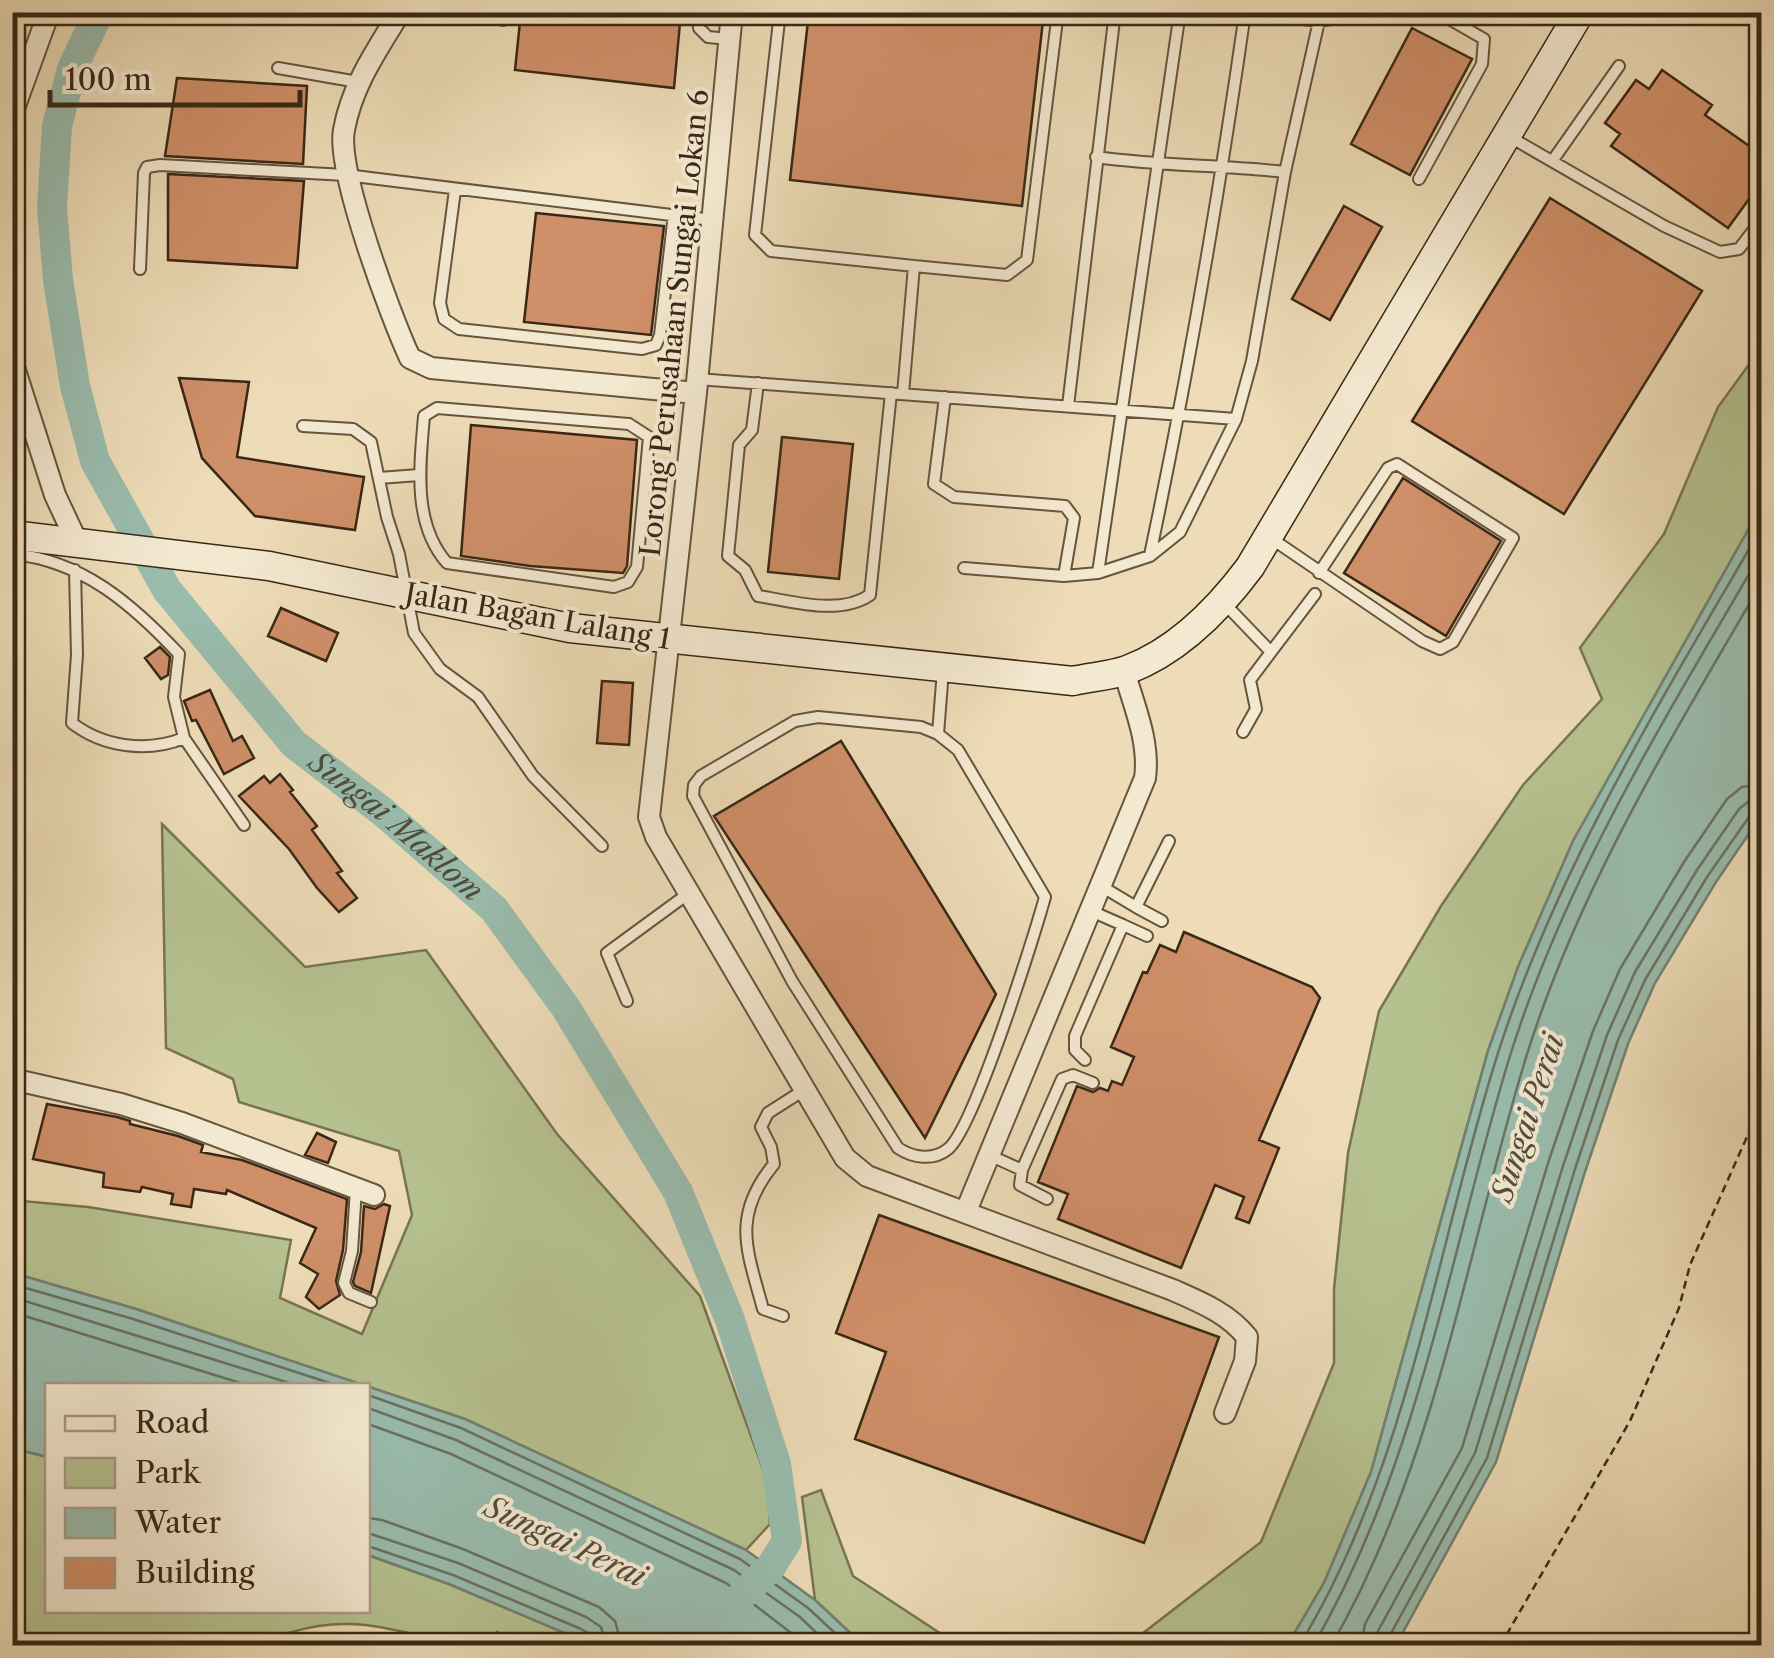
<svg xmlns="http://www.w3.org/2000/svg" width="1774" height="1658" font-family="'Libre Caslon Text',serif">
  <rect width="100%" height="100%" fill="#eddcb7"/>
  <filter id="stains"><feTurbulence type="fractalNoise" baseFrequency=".002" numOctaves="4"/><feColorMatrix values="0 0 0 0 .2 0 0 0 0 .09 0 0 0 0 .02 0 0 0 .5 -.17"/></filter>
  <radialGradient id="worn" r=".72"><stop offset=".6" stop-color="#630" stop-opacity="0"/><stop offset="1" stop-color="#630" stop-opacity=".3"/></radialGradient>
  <path fill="#b6c190" stroke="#787453" stroke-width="2.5" d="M1761 348V507L1573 841 1518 967 1488 1051 1371 1472 1324 1583 1291 1639 1284 1645 1097 1646 1134 1640 1261 1542 1334 1363V1289L1348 1153 1379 1011 1441 906 1523 785 1602 699 1580 648 1664 534 1718 407Z
    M162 824 305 967 426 950 557 1134 700 1296 767 1480 770 1524 746 1550 465 1419 136 1309 13 1273 12 1200 88 1207 291 1240 280 1298 362 1334 412 1215 399 1151 239 1102 233 1079 166 1048Z
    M12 1448 47 1457 48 1610H368V1555L449 1584 593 1645H528L497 1632 490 1645C416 1645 371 1608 292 1632 281 1635 273 1636 265 1645H13L12 1574 17 1537 13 1534Z
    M821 1490 853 1576 958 1645H863L815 1600 802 1497Z"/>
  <path fill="#99bcad" stroke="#738171" stroke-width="2.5" d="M1761 507V816L1716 882 1655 983 1628 1044 1585 1172 1496 1462 1396 1645H1284L1291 1639 1324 1583 1371 1472 1488 1051 1518 967 1573 841Z
    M13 1273 136 1309 465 1419 746 1550 815 1600 863 1645H593L449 1584 368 1555V1386H48L47 1457 13 1448Z"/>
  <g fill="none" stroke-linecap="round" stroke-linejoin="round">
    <path stroke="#697262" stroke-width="2.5" d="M12 1284 133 1319 339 1386
      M12 1297 299 1386
      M12 1312 250 1386
      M368 1395 461 1428 740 1559 808 1608 849 1646
      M368 1408 456 1440 734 1570 800 1617 830 1646
      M368 1424 451 1454 726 1583 808 1646
      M368 1518 382 1520 463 1549 599 1607 615 1621 622 1646
      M368 1533 458 1563 586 1617 601 1627 607 1646
      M368 1546 453 1575 581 1629 592 1635 594 1646
      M1299 1646C1409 1466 1435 1251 1498 1053 1558 866 1663 697 1762 527
      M1313 1646C1418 1466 1449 1256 1509 1059 1565 878 1667 715 1762 552
      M1331 1646C1434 1468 1465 1259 1524 1064 1576 892 1672 737 1762 582
      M1361 1646 1365 1624 1462 1448 1549 1160 1593 1031 1620 969 1684 862 1727 799 1742 787 1762 784
      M1376 1646 1378 1631 1475 1453 1563 1166 1607 1035 1635 972 1697 870 1739 809 1749 801 1762 799
      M1388 1646 1389 1637 1487 1458 1575 1169 1618 1040 1645 980 1707 877 1749 817 1762 811"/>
    <path stroke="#99bcad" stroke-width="30" id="s1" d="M99 12 72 69 57 126 52 207 58 280 75 386 95 461 167 590 294 744 383 812 494 909 566 1008 678 1192 730 1320 776 1464 787 1541 770 1568 743 1594"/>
  </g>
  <path fill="#cf8f68" stroke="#392816" stroke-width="2.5" d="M521 12H681L674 88 515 70Z
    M809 12H1044L1022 206 790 180Z
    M1412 28 1472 59 1410 175 1351 144Z
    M1662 70 1712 105 1705 115 1762 155V181L1728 228 1611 146 1620 134 1605 123 1636 80 1649 89Z
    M177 78 307 86 303 164 165 156Z
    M168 174 304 181 297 268 168 260Z
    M1550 198 1702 291 1564 514 1412 421Z
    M1344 206 1382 227 1330 320 1292 299Z
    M536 213 664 226 651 335 524 322Z
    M179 378 249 382 237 457 364 477 355 530 255 516 202 458Z
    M471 425 637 440 627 566 623 573 530 566 461 556Z
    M782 437 853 444 839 579 768 572Z
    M1403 478 1501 541 1446 636 1344 573Z
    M281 608 338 633 326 661 268 636Z
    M160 647 170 657 168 675 161 679 145 658Z
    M602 681 633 683 629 745 597 743Z
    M210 690 233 741 242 736 254 758 224 774 196 720 192 721 184 701Z
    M841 741 996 994 925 1138 714 816Z
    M280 774 293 790 290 792 317 826 312 830 342 871 337 873 357 898 339 912 317 888 289 849 239 796 264 776 270 783Z
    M1184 932 1312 987 1320 998 1259 1140 1279 1148 1249 1223 1236 1218 1244 1197 1215 1185 1181 1268 1058 1219 1068 1194 1038 1182 1077 1086 1093 1092 1100 1088 1108 1091 1112 1081 1122 1085 1134 1057 1111 1047 1143 972 1147 973 1160 945 1176 952Z
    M47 1104 117 1117 130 1121V1124L178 1136 203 1145 201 1152 242 1160 347 1199 343 1250 336 1281 340 1295 319 1309 306 1297 318 1274 300 1263 316 1228 227 1190 226 1194 194 1189 191 1207 171 1204 173 1194 142 1187 140 1192 103 1187 104 1173 33 1159Z
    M317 1133 336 1142 328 1163 305 1155Z
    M384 1204 390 1206 371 1293 355 1286 353 1282 361 1252 364 1206 375 1209Z
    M879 1215 1219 1337 1144 1543 855 1439 886 1352 836 1333Z"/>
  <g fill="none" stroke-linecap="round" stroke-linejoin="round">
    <g stroke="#66553e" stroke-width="14">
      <path id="lane" d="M700 12 699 28 708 37 729 39
        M780 12 755 235 771 251 914 266
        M1243 12 1319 21 1377 12
        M503 20V12
        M278 68 358 82
        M1510 137 1664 226 1720 252 1739 249 1762 219
        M1096 157C1159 166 1222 165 1285 172
        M1553 160 1619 66
        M1419 179 1482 64 1484 39 1437 12
        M455 190 440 303 444 319 459 329 642 349 656 345 660 335 674 214
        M140 269 144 173 147 167 160 165 346 175 712 220
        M697 379 1236 419
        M758 383 752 430 739 445 728 556 745 570 758 596C792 601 839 616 870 595L891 393
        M903 394 914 266 1007 275 1027 260 1058 12
        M945 397 934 484 954 497 1065 506 1074 518 1064 576 964 568
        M1068 406 1115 12
        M437 408 629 424 649 437 637 567 628 582 614 587 447 563C412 523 420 465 424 416Z
        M303 426 353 429 371 442 387 517 399 554 414 633 440 669 478 697 533 776 602 846
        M379 478 419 475
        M1272 539 1422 641 1440 649 1453 642 1513 538 1397 464 1388 468 1319 573
        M12 554C82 560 133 605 179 654L174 697 184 738 244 825
        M1150 555C1188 375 1219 195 1245 13
        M75 570 77 655 72 723C103 747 147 753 184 738
        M1098 573 1180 12
        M1064 576 1098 573 1150 556 1180 532 1236 419 1252 361 1285 172 1319 21
        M1224 603 1271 652 1250 680 1256 709 1243 732
        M1271 652 1315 594
        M818 717 921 727 938 734 958 750 1045 897C1034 937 974 1128 948 1149 933 1161 913 1158 898 1148L792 981 693 796 694 785 701 776 795 721Z
        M938 734 943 670
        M1101 886 1136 907 1169 841
        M1136 907 1162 921
        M1123 925 1147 936
        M627 1001 607 953 689 893
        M1085 1060 1075 1050V1036L1123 925 1091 911
        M989 1155 1022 1170 1062 1079 1073 1075 1093 1083
        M1022 1170 1020 1185 1047 1199
        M356 1189 352 1251 344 1283 349 1293 371 1302
        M783 1316 763 1309C747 1250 731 1216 774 1164L771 1147 761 1127 768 1113 804 1090"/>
    </g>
    <g stroke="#66553e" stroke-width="24">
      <path id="street" d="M400 12C377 50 352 85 344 130 336 170 391 317 410 358L431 368 696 393
        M732 12 696 393 649 817 656 837 845 1158 867 1176 1173 1290C1200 1302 1228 1313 1247 1337L1245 1361 1225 1413
        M12 114 49 12
        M12 361 55 495 77 542
        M12 1079 121 1104 182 1123 374 1195
        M966 1211 1145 778C1150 742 1134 706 1124 671"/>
    </g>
    <g stroke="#392816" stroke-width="31">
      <path id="secondary" d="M12 535 269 566 570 628 1073 681C1090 677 1110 676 1127 670 1178 651 1218 610 1250 567L1580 12"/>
    </g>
    <path stroke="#392816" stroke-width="2.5" stroke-dasharray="8 5" stroke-linecap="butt" d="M1500 1646 1630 1421 1679 1308 1690 1265 1762 1103"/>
    <use href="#lane" stroke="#f3e8d0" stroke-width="10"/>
    <use href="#street" stroke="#f3e8d0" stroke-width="20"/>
    <use href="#secondary" stroke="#f3e8d0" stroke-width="28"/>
  </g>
  <g text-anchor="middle" stroke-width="8" stroke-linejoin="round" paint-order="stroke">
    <g font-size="28" fill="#392816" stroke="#f3e8d0">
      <text transform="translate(674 323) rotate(-84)" y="10">Lorong Perusahaan Sungai Lokan 6</text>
      <text transform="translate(538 616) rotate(10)" y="10">Jalan Bagan Lalang 1</text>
    </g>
    <g font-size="30" font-style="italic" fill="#514d3c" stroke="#f3e8d0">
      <text dy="10" stroke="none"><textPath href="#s1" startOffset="940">Sungai Maklom</textPath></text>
      <text transform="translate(1528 1118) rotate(-72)" y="10">Sungai Perai</text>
      <text transform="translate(565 1542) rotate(25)" y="10">Sungai Perai</text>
    </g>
  </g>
  <rect width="1774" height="1658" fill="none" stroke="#eddcb7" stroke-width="50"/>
  <rect x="15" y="15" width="1744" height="1628" fill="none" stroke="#392816" stroke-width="5"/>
  <rect x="25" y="25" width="1724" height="1608" fill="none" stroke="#392816" stroke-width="2.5"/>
  <rect x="45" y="1383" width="325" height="230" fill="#f3e8d0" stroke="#a99b86" stroke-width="2.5"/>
  <rect x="65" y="1416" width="50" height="15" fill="#f3e8d0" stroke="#a99b86" stroke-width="2.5"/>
  <text x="135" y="1433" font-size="30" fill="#392816">Road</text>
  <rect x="65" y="1458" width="50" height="30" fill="#b6c190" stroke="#a99b86" stroke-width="2.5"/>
  <text x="135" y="1483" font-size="30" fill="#392816">Park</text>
  <rect x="65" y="1508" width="50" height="30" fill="#99bcad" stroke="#a99b86" stroke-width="2.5"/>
  <text x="135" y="1533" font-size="30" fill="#392816">Water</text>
  <rect x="65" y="1558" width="50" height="30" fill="#cf8f68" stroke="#a99b86" stroke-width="2.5"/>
  <text x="135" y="1583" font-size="30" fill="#392816">Building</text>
  <path d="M50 90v15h250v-15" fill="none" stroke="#392816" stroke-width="5"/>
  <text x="65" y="90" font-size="30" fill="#392816" stroke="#f3e8d0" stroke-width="8" paint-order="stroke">100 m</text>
  <rect width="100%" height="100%" filter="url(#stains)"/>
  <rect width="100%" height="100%" fill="url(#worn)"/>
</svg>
